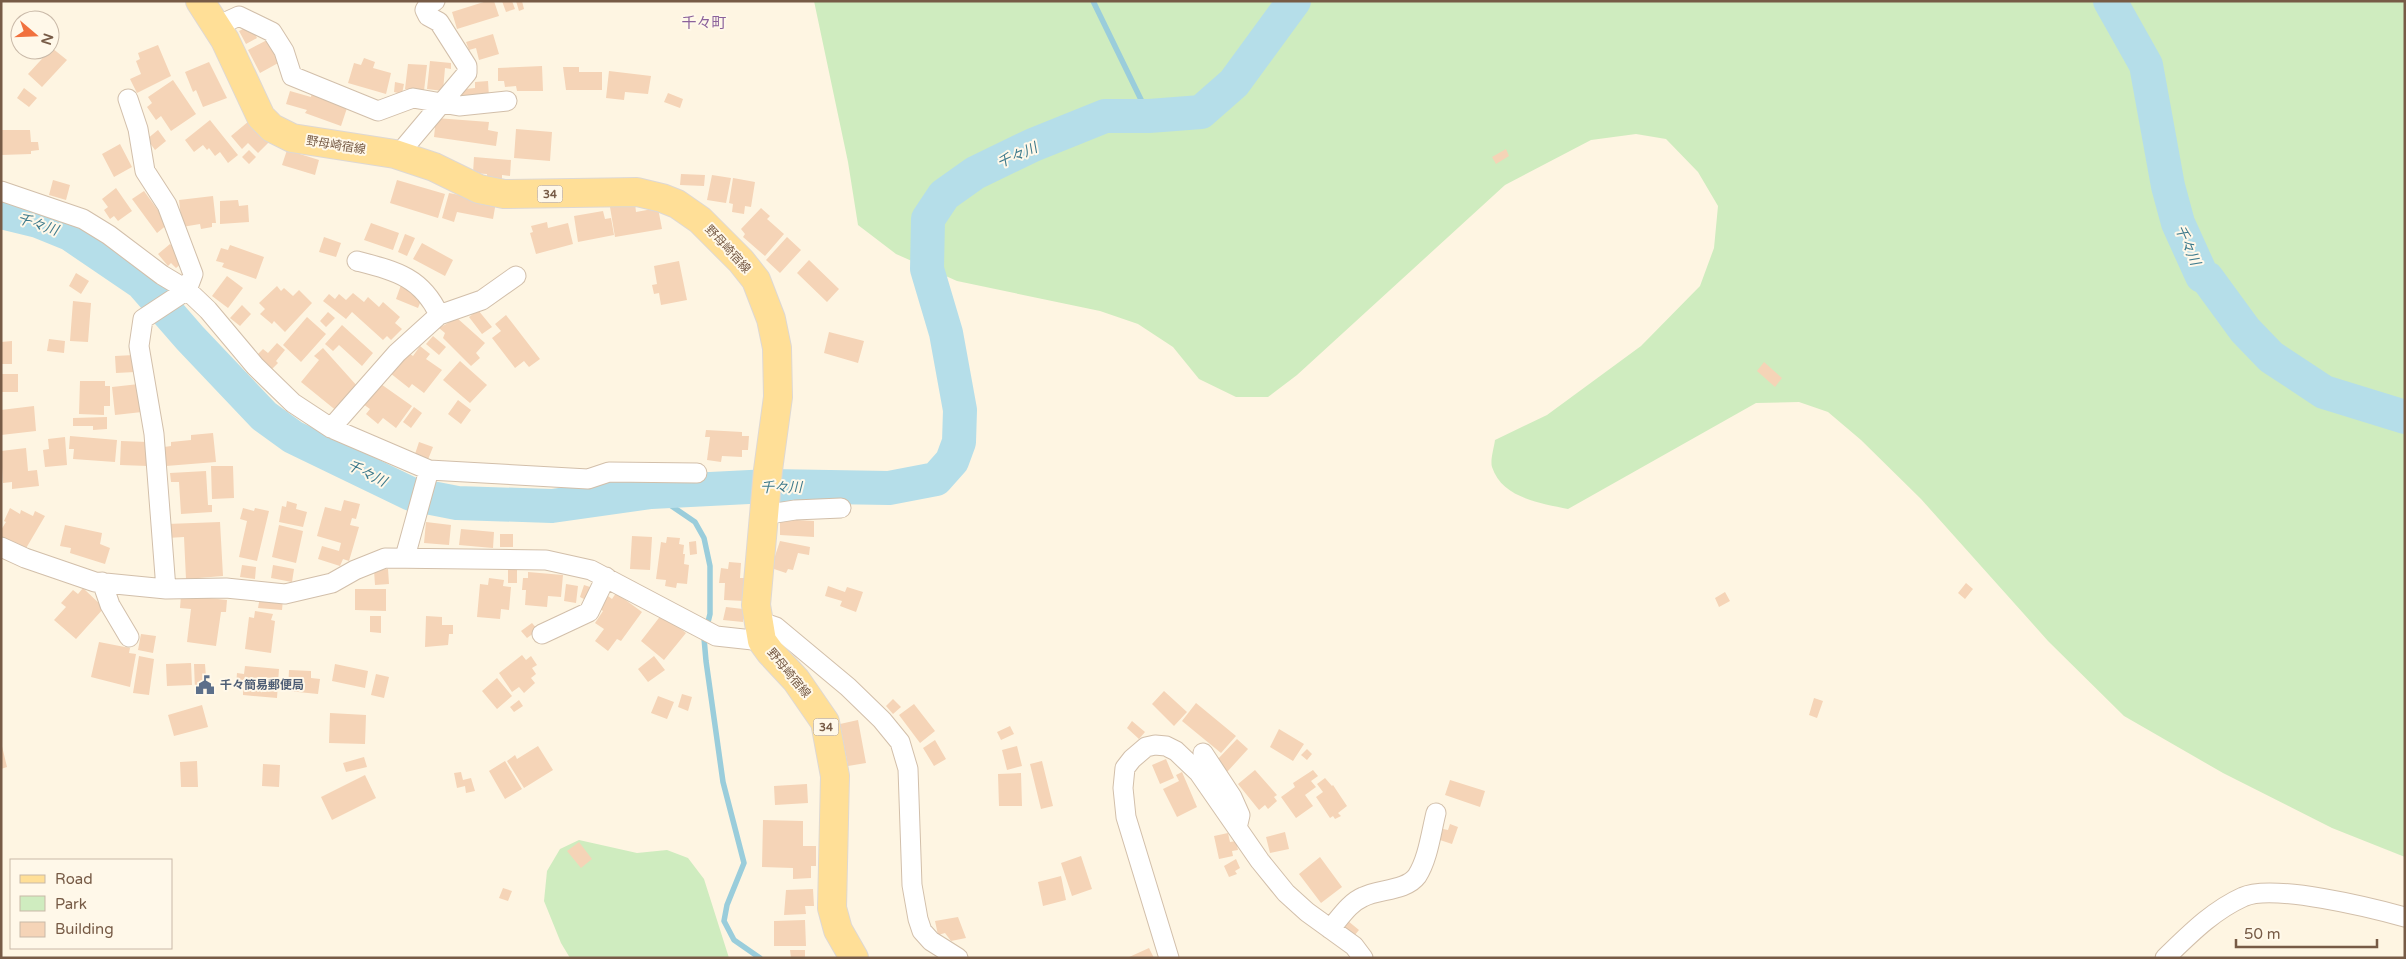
<svg xmlns="http://www.w3.org/2000/svg" width="2406" height="959" font-family="'Varela Round','Noto Sans JP',sans-serif">
  <rect width="100%" height="100%" fill="#fef5e2"/>
  <path fill="#cfecbf" d="M814 1H2405V857L2332 828 2223 773 2124 716 2048 641 1921 499 1861 440 1828 412 1799 402 1756 403 1568 509C1540 503 1502 498 1492 467 1490 460 1494 448 1495 440L1547 415 1641 346 1700 286 1714 248 1718 206 1698 172 1666 139 1636 134 1591 140 1505 185 1297 375 1268 397H1236L1199 379 1173 347 1138 324 1100 311 957 281 896 254 858 225 848 162Z
    M579 840 637 853 667 850 688 858 704 879 729 958H570L561 943 544 901 547 871 560 849Z"/>
  <g fill="none" stroke-linecap="round" stroke-linejoin="round">
    <path stroke="#9acddb" stroke-width="5.5" d="M1093 1 1149 116
      M651 492 695 522 704 538 710 566V614L704 638 706 661 723 782 744 863 727 905 724 921 734 940 760 958"/>
    <path stroke="#b5dee9" stroke-width="34" d="M2110 1 2146 65 2168 186 2178 223 2202 276 2207 278 2245 330 2271 357 2324 392 2405 417
      M1 212 38 221 70 234 142 283 190 338 264 416 293 437 411 494 457 503 552 506 651 492 770 486 889 488 936 479 952 461 959 442 960 410 946 333 927 269 928 219 944 195 975 173 1033 145 1105 116H1149L1201 112 1234 83 1294 1"/>
  </g>
  <path fill="#f5d4b7" d="M487 1H494L499 16 457 29 452 12Z
    M502 1H512L515 9 506 12Z
    M516 1H522L524 9 519 11Z
    M251 25 257 38 246 44 239 31Z
    M493 34 499 54 479 60 476 48 469 50 466 42Z
    M269 39 280 62 260 73 248 50Z
    M158 45 171 76 137 93 130 79 141 74 136 61 140 59 138 53Z
    M52 48 67 60 42 87 28 74Z
    M364 58 375 62 373 68 391 73 386 94 348 83 354 63 361 65Z
    M430 61 451 63V69L445 68 443 91 427 89Z
    M209 62 227 98 203 107 196 90 193 92 185 72Z
    M408 64 427 65 424 91 405 89Z
    M542 66 543 91H517L516 86 505 87 504 81H498V68Z
    M563 67H579V72H602V90H566Z
    M609 71 651 76 648 94 625 92 624 100 606 98Z
    M173 80 196 114 171 131 161 116 156 120 147 107 152 103 148 97Z
    M488 81 489 97 457 100 456 90 475 88V82Z
    M395 82 404 84 402 94 394 92Z
    M24 88 37 98 29 107 17 98Z
    M290 91 311 97 312 92 348 105 341 126 305 113 307 110 286 104Z
    M668 93 683 99 680 108 664 102Z
    M436 118 489 122 488 130 498 132 496 146 434 137Z
    M210 120 238 155 228 163 220 152 215 156 209 148 207 150 203 145 194 152 185 140Z
    M249 121 269 142 258 153 248 143 242 149 231 136Z
    M516 129 552 132 550 161 514 158Z
    M1 130H30L31 142H38L39 150 31 151V154L1 155Z
    M158 130 166 141 155 150 147 139Z
    M120 144 132 167 114 177 102 154Z
    M1506 149 1509 156 1496 164 1492 157Z
    M249 150 256 157 249 164 242 157Z
    M287 150 319 160 315 175 282 165Z
    M474 157 511 160 510 176 502 175V179L487 178V174L473 173Z
    M681 174 705 175 704 186 680 185Z
    M712 175 731 178 726 203 707 200Z
    M733 178 755 182 751 207 745 206 744 214 732 212 733 204 729 203Z
    M53 180 70 185 66 200 49 195Z
    M397 180 445 194 438 218 390 203Z
    M116 188 132 211 118 221 114 216 110 219 104 210 108 207 102 199Z
    M144 191 168 224 157 233 132 199Z
    M449 193 496 202 493 219 457 212 454 222 442 218Z
    M213 196 216 223H212V227L201 229 200 224 182 227 179 200Z
    M238 200 239 206 248 205 249 222 220 224V201Z
    M635 203 636 212 658 208 662 229 615 237 610 207Z
    M761 208 770 216 767 219 784 234 765 256 743 237 745 234 741 229Z
    M603 211 605 219 611 218 614 235 578 242 574 216Z
    M547 222 548 228 568 223 573 244 536 254 530 233 533 232 531 226Z
    M371 223 399 233 393 250 364 240Z
    M405 234 415 238 407 256 398 252Z
    M324 237 341 243 336 257 319 252Z
    M787 237 801 250 780 273 766 260Z
    M422 243 453 260 445 276 413 259Z
    M170 244 180 256 182 263 176 268 171 263 168 266 158 254Z
    M230 245 264 257 256 279 222 267 224 263 216 261 221 248 228 250Z
    M809 260 839 289 827 302 797 273Z
    M679 261 687 300 661 305 659 293 654 294 652 285 657 284 654 266Z
    M76 273 89 281 81 294 69 286Z
    M227 276 243 288 228 308 212 296Z
    M401 285 422 298 418 308 396 299Z
    M277 286 281 291 284 288 293 296 299 290 312 303 285 332 274 321 272 324 260 314 265 309 259 303Z
    M353 293 364 302 368 297 379 307 383 302 400 317 395 323 402 329 391 340 387 336 383 340 352 312 346 319 323 301 329 294 335 299 339 294 346 300Z
    M73 301 91 303 88 342 70 341Z
    M242 305 251 314 240 326 230 318Z
    M478 310 492 327 482 334 469 317Z
    M328 312 335 318 326 327 320 321Z
    M506 315 540 359 529 367 524 361 515 368 492 338 501 331 495 324Z
    M307 317 326 334 301 362 283 345Z
    M457 318 485 343 476 353 480 358 471 366 443 338 445 333 439 328Z
    M342 325 373 353 362 366 339 345 333 351 325 344Z
    M829 332 864 341 858 363 824 353Z
    M433 336 446 347 439 355 426 344Z
    M49 339 65 341 64 353 47 351Z
    M12 341V364H1V342Z
    M277 343 285 350 276 361 278 363 271 370 257 355 263 349 268 353Z
    M420 346 430 354 426 359 442 370 424 393 412 384 409 388 390 373 407 352 413 356Z
    M323 348 358 387 338 412 301 382 319 360 314 356Z
    M134 355 135 372 116 373 115 356Z
    M460 361 487 385 470 403 443 380Z
    M1764 362 1782 378 1775 387 1757 371Z
    M1 374H18V392H1Z
    M80 381H105V386H110V406H104V415L79 414Z
    M378 382 412 406 396 428 383 418 378 424 366 414 370 409 363 404Z
    M139 384 142 412 115 415 112 387Z
    M458 400 471 410 461 424 448 414Z
    M34 406 36 431 1 435V410Z
    M414 407 422 413 411 428 403 422Z
    M107 417V429L93 430V426H73V418Z
    M706 430 742 432V436H749L748 450H742V457L722 456 721 462 707 460 710 437H705Z
    M213 433 216 462 166 466 164 447 171 446V442L191 440V435Z
    M70 436 117 440 115 462 73 459 74 449H69Z
    M65 437 67 465 45 467 43 450 49 449 48 439Z
    M121 441 148 442V466L120 465Z
    M419 442 433 447 427 462 414 457Z
    M26 448 28 471 37 470 39 486 12 489V482L3 483 1 451Z
    M211 466H233L234 498 212 499Z
    M206 471 208 505H212V512L181 514 179 482H171L170 473Z
    M344 500 360 504 356 519 352 518 350 525 359 527 349 561 343 559 340 566 318 559 322 546 339 551 341 543 317 536 325 507 341 511Z
    M287 501 297 504 296 509 307 512 303 527 279 522 282 506 286 507Z
    M10 508 20 514 21 510 33 516 35 511 45 516 25 550 1 537V530L6 522 4 521Z
    M243 508 254 511 255 508 269 511 257 561 239 557 247 521 240 519Z
    M780 519 814 521V537L780 535Z
    M220 522 223 576 186 579 184 537 167 538V524Z
    M426 522 451 525 449 545 424 543Z
    M65 525 102 533 100 544 110 548 105 564 70 553 71 548 60 546Z
    M279 525 303 531 296 563 272 557Z
    M461 529 494 532 493 548 459 545Z
    M500 534H513V547H500Z
    M632 536 652 537 650 570 630 569Z
    M667 537 680 538 679 544 684 545 683 554H685L684 564 689 565 687 584 677 583 676 588 665 586 666 580 656 579 661 542 666 543Z
    M696 541 697 554 690 555 689 542Z
    M780 541 810 547 809 555 798 553 793 570 788 569 786 573 771 568Z
    M729 562 741 563 740 578H745L744 601 724 600 725 583H719L721 568 728 569Z
    M242 565 256 567 255 579 240 577Z
    M273 565 294 569 292 582 271 578Z
    M508 568 517 569V583H508Z
    M388 569 389 584 375 585 374 570Z
    M528 572 563 575 561 597 548 596 547 607 525 605 526 590H522L523 578H528Z
    M489 578 504 580 503 586 511 587 509 610 501 609 500 619 477 617 480 584 488 585Z
    M1966 583 1973 589 1965 599 1958 593Z
    M566 584 578 586 576 603 564 601Z
    M584 585 590 587 586 600 580 597Z
    M828 586 845 592 847 587 863 592 856 612 840 606 842 601 825 596Z
    M83 588 104 608 76 639 54 620 66 607 61 603 73 590 78 594Z
    M355 589H386V611L355 610Z
    M1725 592 1730 601 1719 607 1715 598Z
    M616 593 642 612 621 641 617 639 608 651 595 641 604 629 595 623 603 611 599 608 608 596 612 599Z
    M181 595 227 600 226 612H221L216 646 187 642 191 609 180 608Z
    M260 597 283 599 282 610 258 608Z
    M726 607 743 609V622L723 620Z
    M255 611 273 614 271 620 275 621 271 653 245 649 249 617 254 618Z
    M662 614 686 633 664 660 641 641Z
    M370 616H381V633L370 632Z
    M426 616 442 617V625H453V634H449L448 645 425 647Z
    M532 623 538 630 527 638 521 631Z
    M141 634 156 636 153 653 138 650Z
    M99 642 130 648 129 653 136 654 130 687 91 677Z
    M522 655 526 660 531 656 537 665 532 668 536 674 531 678 535 683 524 693 519 687 512 692 499 673Z
    M139 656 154 659 149 695 133 693Z
    M654 656 665 670 648 682 638 669Z
    M191 663 192 685 167 686 166 664Z
    M194 664H205L207 690H195Z
    M335 664 368 671 365 688 332 681Z
    M245 666 279 669 277 698 243 695V686H236L237 673 244 674Z
    M289 670 311 671V678L320 679 318 694 288 691Z
    M376 674 389 677 384 698 371 695Z
    M497 678 512 696 497 709 482 691Z
    M1164 691 1187 712 1174 726 1152 704Z
    M682 694 692 697 688 711 678 707Z
    M658 696 674 702 667 719 651 713Z
    M1814 698 1823 701 1817 718 1809 715Z
    M893 699 901 707 893 714 886 706Z
    M519 700 523 706 514 712 510 707Z
    M1196 703 1236 736 1221 753 1182 721Z
    M914 704 935 731 920 743 899 715Z
    M202 705 208 727 174 736 168 715Z
    M330 713 366 715 365 744 329 743Z
    M858 720 866 763 848 766 840 724Z
    M1132 721 1145 732 1139 739 1127 728Z
    M1010 726 1014 734 1001 740 997 732Z
    M1279 729 1304 744 1293 761 1270 747Z
    M1237 739 1248 749 1227 772 1216 761Z
    M935 740 946 759 934 766 923 748Z
    M1 742 7 767 1 769Z
    M538 746 553 770 524 788 507 761 515 755 517 759Z
    M1017 746 1022 766 1007 770 1002 750Z
    M1307 749 1312 754 1307 760 1301 755Z
    M364 757 367 767 346 772 343 763Z
    M1166 759 1174 778 1160 784 1152 765Z
    M197 761 198 787H181L180 762Z
    M505 761 522 789 505 799 489 771Z
    M1042 761 1053 806 1041 809 1030 764Z
    M263 764 280 765 279 787 262 786Z
    M1255 770 1277 795 1274 797 1277 801 1268 809 1265 805 1259 810 1238 784Z
    M1313 770 1318 776 1311 781 1316 787 1305 795 1313 806 1296 818 1281 797 1295 787 1293 783Z
    M461 772 463 780 471 778 475 791 466 793 465 786 457 788 454 773Z
    M1182 772 1197 807 1177 817 1163 789 1179 781 1176 775Z
    M1021 773 1022 806H999L998 774Z
    M365 775 376 798 332 820 321 797Z
    M1325 778 1332 786 1333 785 1347 806 1338 813 1341 816 1335 819 1333 816 1330 818 1316 797 1323 792 1317 784Z
    M1450 780 1485 791 1480 807 1445 795Z
    M807 784 808 803 775 805 774 786Z
    M763 820 803 821V846H816V866H811V878L793 879V868L762 867Z
    M1450 824 1458 827 1452 844 1440 840 1443 829 1448 830Z
    M1285 832 1289 849 1270 853 1266 837Z
    M1228 833 1230 842 1236 841 1238 850 1232 851 1233 856 1219 859 1214 836Z
    M579 842 592 859 581 868 567 851Z
    M1081 856 1092 889 1072 896 1061 863Z
    M1320 857 1342 887 1321 903 1299 874Z
    M1236 859 1240 868 1235 871 1237 874 1229 877 1224 866Z
    M1061 876 1066 900 1043 906 1038 882Z
    M503 888 512 891 508 901 499 898Z
    M813 889 814 906H805L806 914 784 915 786 890Z
    M958 917 966 938 951 941 945 933 938 935 935 921Z
    M805 920 806 946H774V921Z
    M1348 921 1359 930 1354 936 1343 927Z
    M1149 948 1154 958H1127Z
    M790 950H805V958H791Z"/>
  <g fill="none" stroke-linecap="round" stroke-linejoin="round">
    <g stroke="#d2bfaa" stroke-width="21">
      <path id="street" d="M217 26 239 16 272 32 284 51 292 76 378 111 413 98 459 106 507 101
        M128 99 138 129 145 171 167 205 193 274 187 290 143 319 139 346 154 434 166 589
        M398 155 467 73V66L439 22 428 16 425 10 428 5 435 1
        M1 191 83 219 109 235 162 275 187 290 208 310 255 366 293 403 331 428 429 470 405 557
        M357 261C395 271 422 277 439 315
        M331 428 397 353 439 315 482 300 516 276
        M429 470 588 479 609 472 697 473
        M763 515 795 510 841 508
        M1 547 25 558 95 582 166 589 226 588 285 594 332 583 355 570 385 558 546 560 591 570 716 636 762 641
        M102 582 110 605 129 637
        M758 621 776 627 848 687 882 720 900 742 908 769 912 885 918 919 922 931 931 941 958 958
        M542 634 589 612 606 577
        M1203 753 1232 797 1240 815 1237 828
        M1330 929C1340 918 1349 903 1363 897 1378 889 1406 891 1417 876 1428 859 1431 833 1436 813
        M1169 958 1126 817 1123 788 1125 768 1132 759 1146 747 1155 745 1166 746 1176 751 1199 773 1260 861 1286 893 1307 912 1354 946 1363 958
        M2165 958C2189 935 2212 911 2243 897 2272 883 2372 908 2405 917"/>
    </g>
    <g stroke="#ded8d3" stroke-width="30">
      <path id="primary" d="M200 1 225 40 261 117 272 128 292 138 395 154 434 167 479 189 504 194 637 192 662 198 677 204 700 220 741 261 756 280 771 319 777 348 778 397 768 470 756 605 762 641 770 652 796 680 825 722 835 776 832 908 838 930 854 958"/>
    </g>
    <use href="#street" stroke="#fff" stroke-width="19"/>
    <use href="#primary" stroke="#ffdf97" stroke-width="28"/>
  </g>
  <defs>
    <g id="civic-bare" transform="scale(1.5)"><path d="M-.6-6.5H3V-4.5H.6V-3L4-1V1h2V6H-6V1h2V-1L-.6-3ZM-1.2 2.5V6h2.4V2.5Z" fill="#5c6f8a" stroke="#fff8e9" stroke-width="2.5" paint-order="stroke"/></g>
  </defs>
  <g fill-rule="evenodd">
    <use href="#civic-bare" x="205" y="685"/>
  </g>
  <g text-anchor="middle" stroke-width="4" stroke-linejoin="round" paint-order="stroke">
    <g fill="#fff8e9" stroke="#a08a77" stroke-width="1">
      <rect x="537.5" y="185.5" width="25" height="17" rx="4"/>
      <rect x="813.5" y="718.5" width="25" height="17" rx="4"/>
    </g>
    <g font-size="11" font-weight="bold" fill="#775b46">
      <text x="550" y="198">34</text>
      <text x="826" y="731">34</text>
    </g>
    <g font-size="12" fill="#775b46" stroke="#fff8e9">
      <text transform="translate(336 145) rotate(9)" y="4">野母崎宿線</text>
      <text transform="translate(728 249) rotate(47)" y="4">野母崎宿線</text>
      <text transform="translate(789 673) rotate(50)" y="4">野母崎宿線</text>
    </g>
    <g font-size="12" font-weight="bold" fill="#4e5e75" stroke="#fff8e9" text-anchor="start">
      <text x="220" y="689">千々簡易郵便局</text>
    </g>
    <g font-size="14" font-style="italic" fill="#3e7a8c" stroke="#fff8e9">
      <text transform="translate(1017 155) rotate(-24)" y="5">千々川</text>
      <text transform="translate(38 224) rotate(18)" y="5">千々川</text>
      <text transform="translate(2188 245) rotate(66)" y="5">千々川</text>
      <text transform="translate(367 473) rotate(26)" y="5">千々川</text>
      <text x="781" y="492">千々川</text>
    </g>
    <g font-size="15" fill="#8b619b" stroke="#fff8e9">
      <text x="704" y="28">千々町</text>
    </g>
  </g>
  <rect width="2406" height="959" fill="none" stroke="#775b46" stroke-width="5"/>
  <rect x="10" y="859" width="162" height="90" fill="#fff8e9" stroke="#c9b9a8"/>
  <rect x="20" y="875" width="25" height="8" fill="#ffdf97" stroke="#c9b9a8"/>
  <text x="55" y="884" font-size="15" fill="#775b46">Road</text>
  <rect x="20" y="896" width="25" height="15" fill="#cfecbf" stroke="#c9b9a8"/>
  <text x="55" y="909" font-size="15" fill="#775b46">Park</text>
  <rect x="20" y="922" width="25" height="15" fill="#f5d4b7" stroke="#c9b9a8"/>
  <text x="55" y="934" font-size="15" fill="#775b46">Building</text>
  <g transform="translate(35 35) rotate(109)"><circle r="24" fill="#fff8e9" stroke="#c9b9a8"/>
  <path d="M0-4L9 19L0 12L-9 19Z" fill="#f1713e"/>
  <text y="-8" font-size="14" font-weight="bold" text-anchor="middle" fill="#775b46">N</text>
  </g>
  <path d="M2236 939v8h141v-8" fill="none" stroke="#775b46" stroke-width="2.5"/>
  <text x="2244" y="939" font-size="15" fill="#775b46" stroke="#fff8e9" stroke-width="4" paint-order="stroke">50 m</text>
</svg>
